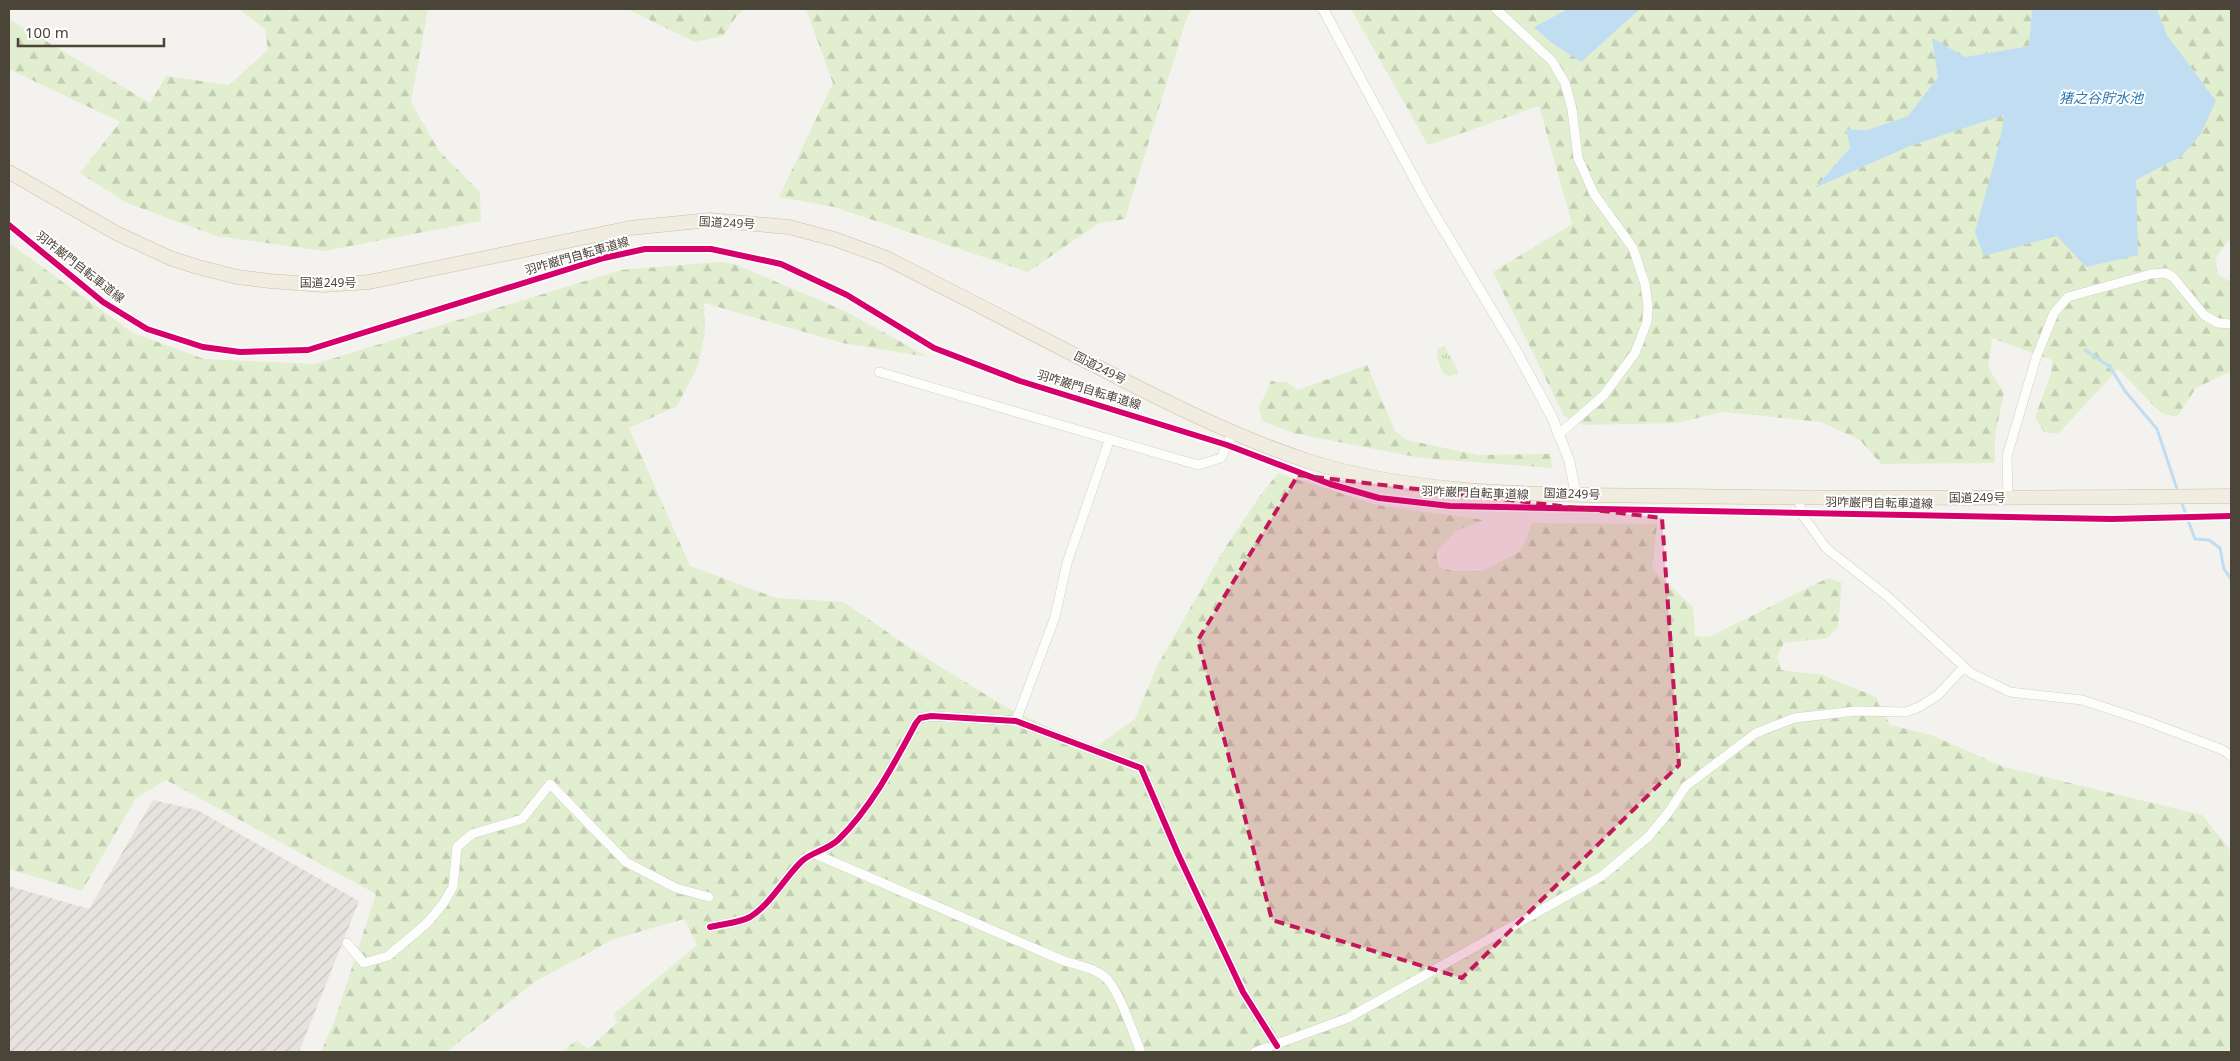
<svg xmlns="http://www.w3.org/2000/svg" width="2240" height="1061" font-family="'Noto Sans','Noto Sans JP',sans-serif">
  <defs>
    <pattern id="industrial-furrows" width="10" height="10" patternUnits="userSpaceOnUse" patternTransform="scale(1.25)"><rect width="10" height="10" fill="#e6e2de"/><path d="M-1 1l2-2M0 10L10 0M9 11l2-2" fill="none" stroke="#c7c3bf"/></pattern>
    <pattern id="grass-tufts" width="24" height="20" patternUnits="userSpaceOnUse" patternTransform="scale(1.25)"><rect width="24" height="20" fill="#e1eecf"/><path d="M3 7l-1-3M5 7V3M7 7l1-3M15 17l-1-3M17 17v-4M19 17l1-3" fill="none" stroke="#c3cdb2"/></pattern>
    <pattern id="forest-firs" width="22" height="20" patternUnits="userSpaceOnUse" patternTransform="scale(1.25)"><rect width="22" height="20" fill="#e1eecf"/><path d="M5 1l3.5 6h-7zM16 11l3.5 6h-7z" fill="#c3cdb2"/></pattern>
  </defs>
  <rect width="100%" height="100%" fill="#f4f2ee"/>
  <path fill="url(#industrial-furrows)" d="M153 800 197 810 359 901 299 1052H9V886L89 909Z"/>
  <path fill="url(#grass-tufts)" d="M1445 346C1448 357 1456 361 1458 374L1449 376 1443 373C1440 367 1436 355 1437 349Z"/>
  <path fill="url(#forest-firs)" d="M239 9H428L411 102 439 151 480 192 481 221 324 251 216 236 127 203 80 173 120 122 9 69V19L150 103 166 76 229 85 268 50 265 29Z
    M627 9H746L738 14 723 36 695 42Z
    M806 9H1191L1186 20 1125 219 1099 223 1028 272 834 207 779 197 833 83Z
    M1351 9H1568L1535 27 1581 62 1640 9H2032L2029 46 1965 57 1938 77 1908 116 1868 130 1846 129 1850 148 1817 187 1910 146 2005 114 1984 255 2136 213V180L2182 156 2216 101 2167 35 2157 9H2231V237L2216 258 2217 274 2231 282V371L2196 388 2177 417 2161 413 2118 369 2058 434 2044 432 2035 417 2051 374 2052 360 1992 338 1988 367 2004 393 1995 436V463L1881 464 1860 440 1821 422 1723 412 1677 423 1584 425 1564 416 1493 272 1572 224 1539 106 1428 145Z
    M9 243 133 333 204 359 315 364 621 270 719 262 734 264 845 311 928 357 843 343 704 303 705 332 698 366 677 406 629 428 690 566 776 598 844 602 910 648 1004 706 1093 749 1135 719 1157 666 1223 551 1259 497 1278 473 1376 505 1484 520 1456 531 1436 553 1439 567 1452 571H1482L1521 551 1532 523 1657 524 1652 569 1693 607 1695 636 1709 637 1828 578 1842 583 1838 627 1827 638 1784 643 1777 656 1781 670 1823 675 1876 697 1890 725 1931 735 2004 767 2202 815 2229 848 2231 856V1046L2228 1052H562L577 1040 588 1049 617 1023 614 1014 697 945 684 919 614 939 536 981 446 1052H321L334 1022 376 894 166 780 136 798 82 891 9 869Z
    M1367 365 1395 431 1407 440 1478 455 1550 454 1552 468 1421 458 1293 433 1262 421 1259 408 1271 381 1286 382 1298 390Z"/>
  <path fill="#c0ddf1" d="M1568 9H1640L1581 62 1552 43 1534 27Z
    M2032 9H2157L2167 35 2216 101 2200 135 2182 156 2136 180 2138 255 2086 267 2057 236 1984 256 1975 232 2000 141 2004 115 1910 146 1815 188 1850 148 1846 129 1868 130 1908 116 1938 77 1932 38 1965 57 2029 46Z"/>
  <g fill="none" stroke-linecap="round" stroke-linejoin="round">
    <path stroke="#c0ddf1" stroke-width="3" d="M2085 350 2110 367 2125 391 2157 429 2178 492
      M2181 501 2195 539 2209 540 2220 548 2224 569 2231 579"/>
    <g stroke="#d2d0cb" stroke-width="10">
      <path id="minor" d="M1496 9 1552 61 1565 83 1572 109 1578 158 1594 194 1633 248 1645 284 1648 306 1647 322 1635 353 1604 395 1558 435
        M879 372 1198 465 1221 458 1233 432
        M1799 498 1801 513 1826 548 1887 596 1971 673 2010 692 2082 700 2146 721 2223 750 2231 756
        M2008 498 2007 456 2036 358 2054 313 2068 297 2151 274 2166 273 2173 277 2204 315 2218 323 2231 324
        M1016 721 1055 617 1067 563 1109 441
        M815 854 1064 961C1078 965 1096 968 1107 979 1120 993 1133 1033 1141 1052
        M710 927C722 924 739 923 750 917 770 905 785 877 802 861 812 852 827 850 838 840 871 808 894 764 916 723L920 718 931 716 1016 721 1141 768 1178 854 1243 992 1277 1046
        M347 943 364 963 388 956 426 924 443 904 453 887 457 847 472 834 522 819 550 784 626 862 676 888 709 897
        M1255 1052 1348 1018 1602 876 1648 837 1668 813 1686 786 1756 733 1794 718 1856 711 1906 712 1919 707 1938 695 1964 667"/>
    </g>
    <g stroke="#d2d0cb" stroke-width="11">
      <path id="tertiary" d="M1323 9 1426 200 1514 347 1552 417 1569 460 1576 494"/>
    </g>
    <g stroke="#ccbfa9" stroke-width="15">
      <path id="trunk" d="M9 172 116 233 170 258 198 267 237 277 270 281 323 285 369 282 630 228 710 220 789 227 834 239 884 257C953 292 1021 327 1090 363 1160 399 1232 436 1308 461 1423 498 1556 494 1677 496 1861 499 2046 498 2231 496"/>
    </g>
    <use href="#minor" stroke="#fdfdfc" stroke-width="9"/>
    <use href="#tertiary" stroke="#fdfdfc" stroke-width="10"/>
    <use href="#trunk" stroke="#f0ece0" stroke-width="14"/>
    <g stroke="#fff" stroke-width="9">
      <path id="cycleway" d="M9 225 103 302 147 329 203 347 240 352 308 350 604 258 645 249H711L781 264 847 295 934 348 1020 381 1227 445 1330 484 1379 498 1450 506 2112 519 2231 516
        M710 927C722 924 739 923 750 917 770 905 785 877 802 861 812 852 827 850 838 840 871 808 894 764 916 723L920 718 931 716 1016 721 1141 768 1178 854 1243 992 1277 1046"/>
    </g>
    <use href="#cycleway" stroke="#d6006c" stroke-width="6"/>
  </g>
  <path fill="#c2185b" fill-opacity="0.2" stroke="#c2185b" stroke-width="4" stroke-dasharray="10 6" stroke-linejoin="round" d="M1298 475 1662 518 1679 765 1462 978 1272 920 1198 640Z"/>
  <g text-anchor="middle" stroke-width="4" stroke-linejoin="round" paint-order="stroke">
    <g font-size="12" fill="#4b4439" stroke="#fff">
      <text transform="translate(727 223) rotate(3)" y="4">国道249号</text>
      <text transform="translate(577 256) rotate(-16)" y="4">羽咋巌門自転車道線</text>
      <text transform="translate(80 267) rotate(38)" y="4">羽咋巌門自転車道線</text>
      <text x="328" y="287">国道249号</text>
      <text transform="translate(1100 368) rotate(27)" y="4">国道249号</text>
      <text transform="translate(1089 390) rotate(17)" y="4">羽咋巌門自転車道線</text>
      <text transform="translate(1475 493) rotate(2)" y="4">羽咋巌門自転車道線</text>
      <text transform="translate(1572 494) rotate(2)" y="4">国道249号</text>
      <text x="1977" y="502">国道249号</text>
      <text transform="translate(1879 503) rotate(1)" y="4">羽咋巌門自転車道線</text>
    </g>
    <g font-size="14" font-style="italic" fill="#2e7ab2" stroke="#fff">
      <text x="2101" y="103">猪之谷貯水池</text>
    </g>
  </g>
  <rect width="2240" height="1061" fill="none" stroke="#4b4439" stroke-width="20"/>
  <path d="M18 38v8h146v-8" fill="none" stroke="#4b4439" stroke-width="2.5"/>
  <text x="25" y="38" font-size="15" fill="#4b4439" stroke="#ffffff" stroke-width="4" paint-order="stroke">100 m</text>
</svg>
